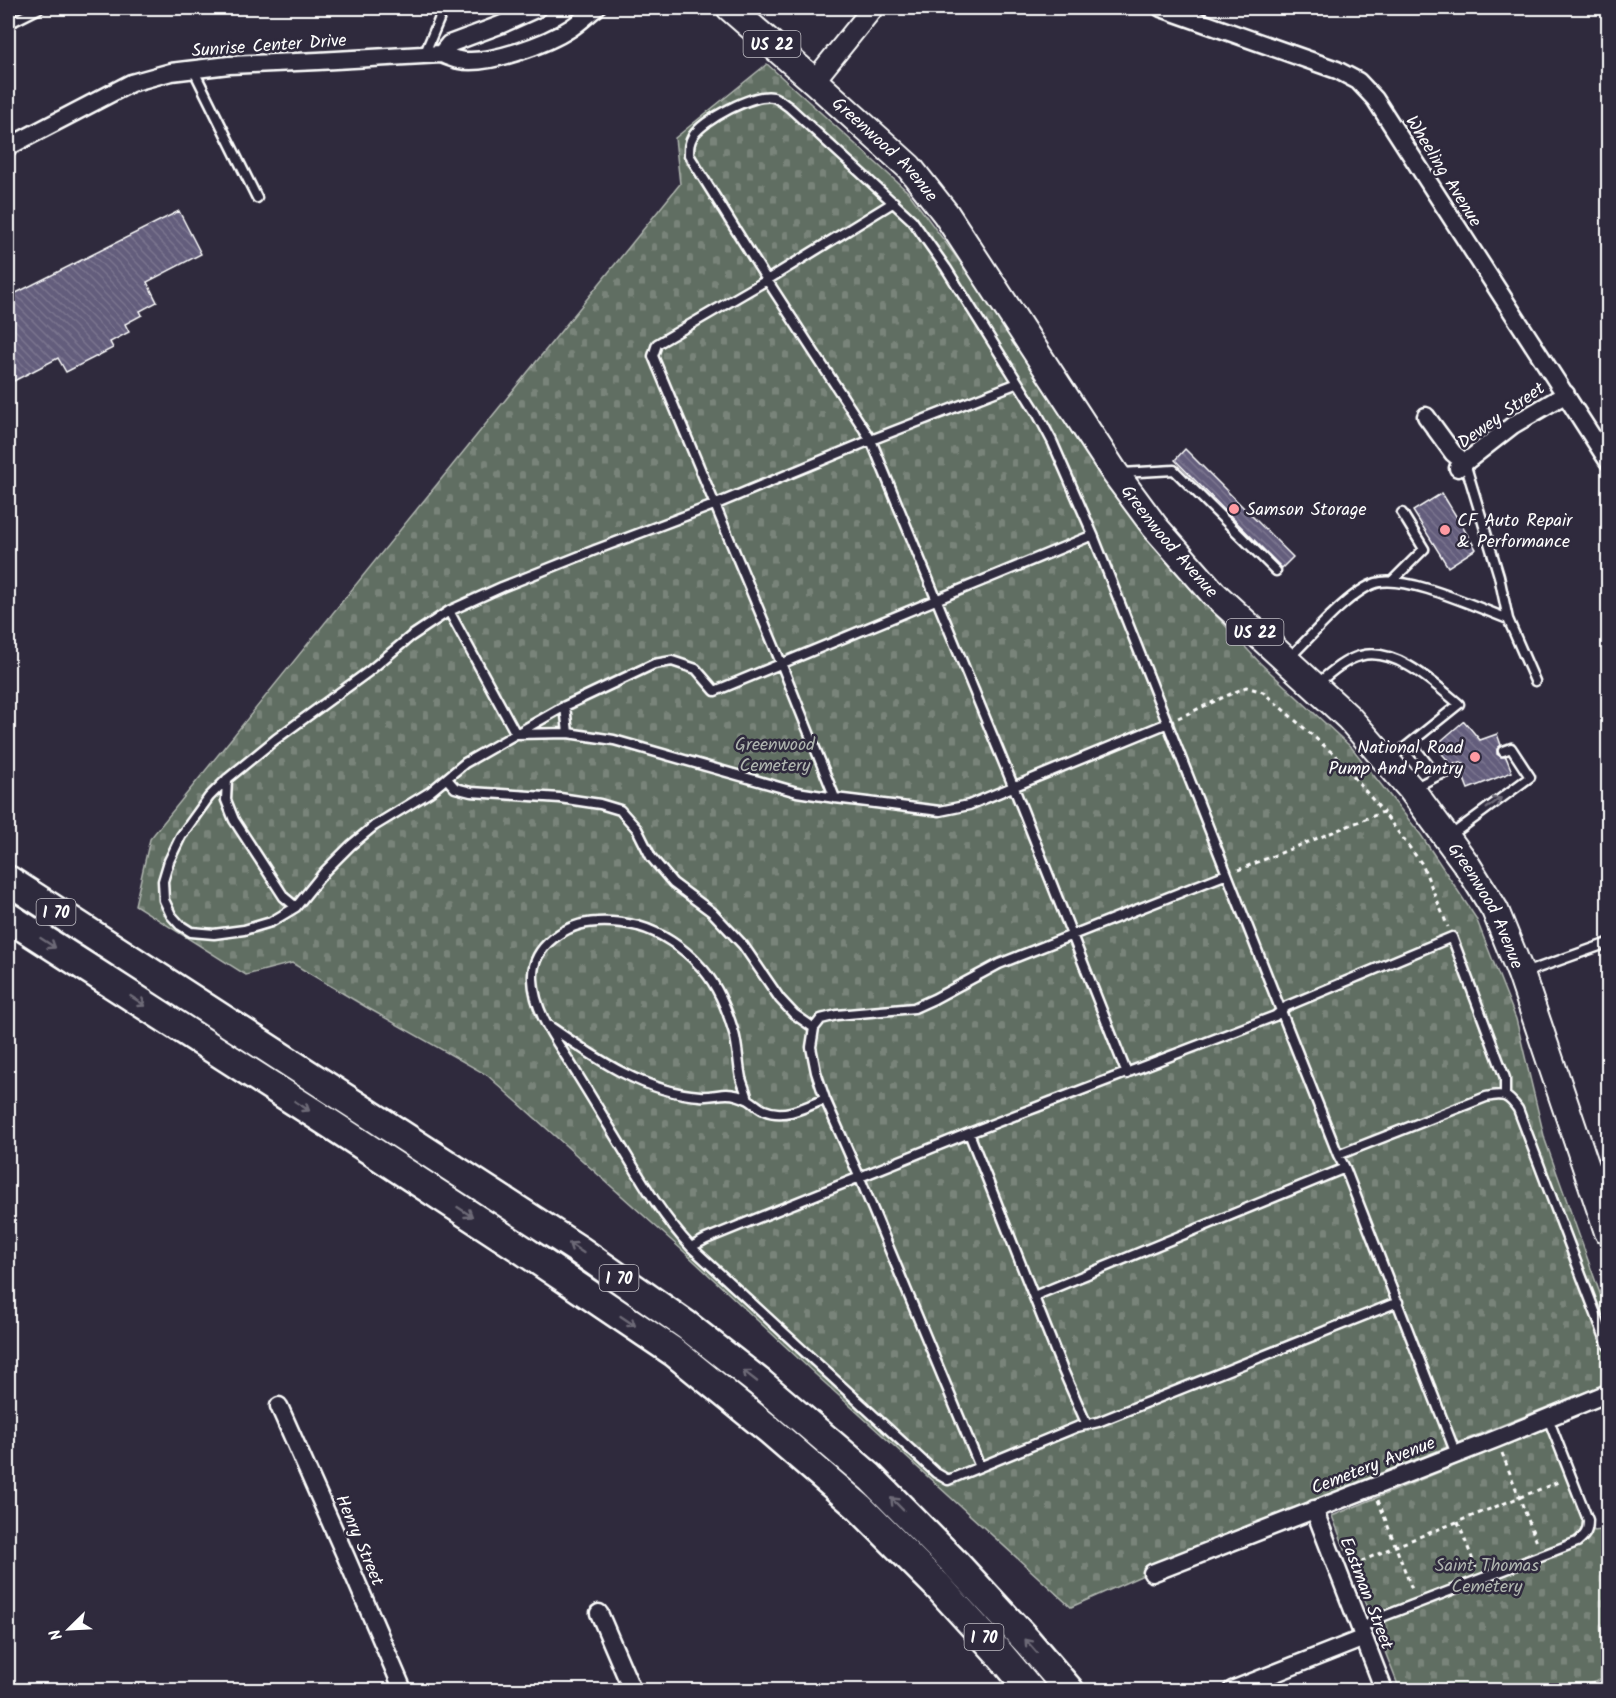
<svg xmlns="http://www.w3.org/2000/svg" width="1616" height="1698" font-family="Kalam,sans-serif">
  <defs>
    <pattern id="cemetery-stones" width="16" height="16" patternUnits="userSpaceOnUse" patternTransform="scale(1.5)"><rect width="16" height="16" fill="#616e62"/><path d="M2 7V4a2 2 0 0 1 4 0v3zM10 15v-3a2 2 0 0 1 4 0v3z" fill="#79847a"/></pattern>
    <pattern id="building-back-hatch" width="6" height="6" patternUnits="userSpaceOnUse" patternTransform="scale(1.5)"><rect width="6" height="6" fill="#635d7b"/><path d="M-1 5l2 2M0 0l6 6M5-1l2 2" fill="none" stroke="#7a758f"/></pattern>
  </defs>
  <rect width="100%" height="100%" fill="#2f2a3d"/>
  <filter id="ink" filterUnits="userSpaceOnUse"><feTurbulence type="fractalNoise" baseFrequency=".0167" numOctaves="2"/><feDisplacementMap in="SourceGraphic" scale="12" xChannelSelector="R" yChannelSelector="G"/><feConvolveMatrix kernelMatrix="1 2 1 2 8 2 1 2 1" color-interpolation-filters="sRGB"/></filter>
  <g filter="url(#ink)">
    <path fill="url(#cemetery-stones)" stroke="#b0b6b0" stroke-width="1.5" d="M767 64 908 192 977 285 1086 455 1170 566 1260 663 1352 748 1421 835 1476 918 1516 1019 1545 1140 1608 1316V1383L1308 1502 1071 1607 815 1374 681 1249 487 1075 366 1007 292 963 246 975 135 905 150 839 680 184 675 138Z
      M1552 1426 1594 1531 1608 1529V1677L1573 1690H1400L1332 1516Z"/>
    <path fill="url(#building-back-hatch)" stroke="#fff" stroke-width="1.5" d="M179 211 201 254 147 282 157 302 140 311 142 315 125 324 129 332 110 342 113 348 66 372 58 358 8 384V297Z
      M1185 449 1293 557 1282 568 1175 460Z
      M1442 493 1476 549 1448 567 1413 511Z
      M1464 721 1480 740 1497 734 1501 745 1497 749V754L1501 757H1506L1512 772 1468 789 1462 774 1466 770 1465 764 1461 762 1451 764 1435 746Z"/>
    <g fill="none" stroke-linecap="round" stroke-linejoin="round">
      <g stroke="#fff" stroke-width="13">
        <path id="service" d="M8 24 40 8
          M424 55 444 8
          M193 69 257 198
          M1018 383 871 440 714 505 595 550 502 587 449 611 410 637 368 672 276 739 227 779 209 797 181 836 169 861 163 881 164 900 171 915 180 925 191 932 214 934 244 930 271 922 296 907 325 871 351 845 374 826 430 792 465 763 565 706 654 664 672 661 696 669 715 691 1093 535
          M1465 463 1499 576 1508 619 1535 681
          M1122 473 1174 470 1276 571
          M1392 581 1424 549 1402 513
          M449 611 516 734 568 733 614 740 797 792 835 798 940 811 969 805 1168 723
          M1289 658C1311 637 1348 592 1376 583 1406 574 1478 608 1508 619
          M1317 684C1330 673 1344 660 1360 656 1395 646 1435 684 1459 704L1388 761
          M565 706 568 733
          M1411 743 1437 776 1414 788
          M1437 776 1460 768
          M227 779 226 800 234 820 284 897 296 907
          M447 779 455 788 471 792 560 798 600 804 620 810 637 829 651 857 673 883 712 912 743 945 780 999 794 1014 814 1028
          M835 798 781 663 653 356 657 344 767 280 894 202
          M1450 836 1530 777 1511 748 1503 751
          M1524 973 1608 943
          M548 1025C594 1057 642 1092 700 1096 709 1097 718 1094 727 1094 733 1094 743 1097 749 1100 754 1103 759 1108 764 1110 784 1119 806 1107 825 1099
          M1127 1074 1014 788 871 440 767 280 689 155C689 147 689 143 693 136 703 120 753 93 773 97 778 98 784 104 789 107L912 220 946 268 1037 413 1052 441 1093 535 1338 1155 1345 1168 1456 1454
          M748 1099C746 1092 743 1085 741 1078 738 1063 738 1048 734 1033 727 1009 716 982 699 965 684 948 660 932 638 926 625 923 611 921 597 922 567 923 531 946 533 979 534 1010 553 1036 569 1061 582 1082 595 1103 607 1123 634 1166 656 1210 691 1247L936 1473 948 1480 1077 1427 1098 1422 1398 1302
          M969 1133 1062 1368 1087 1425
          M1338 1155 1486 1097C1504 1093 1508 1095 1518 1109L1608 1346
          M691 1247 706 1239 969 1133 1275 1016 1287 1006 1452 937 1505 1078V1095
          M1034 1296 1345 1168
          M980 1467 859 1176 825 1099 816 1072 811 1047 814 1028 821 1019 837 1015 914 1008 934 999 999 964 1227 874
          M1360 1629 1379 1618 1577 1542C1586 1535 1588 1531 1588 1520L1548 1418
          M1603 1690 1608 1688"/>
      </g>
      <g stroke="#fff" stroke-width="21">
        <path id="minor" d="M1161 8 1337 70 1358 81 1375 99 1608 461
          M441 54 449 44 500 25 538 8
          M8 147 131 83 171 72 229 65 318 61 441 54C447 56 453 59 459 60 487 66 547 44 571 28 580 22 588 14 596 8
          M1426 416 1453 453 1465 463
          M1458 468 1513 425 1566 394
          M279 1406 346 1557 403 1690
          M1314 1509 1384 1690
          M1152 1573 1496 1439 1608 1393
          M599 1613 632 1690
          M1232 1690 1364 1638"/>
      </g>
      <g stroke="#fff" stroke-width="24">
        <path id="tertiary" d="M814 81 873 8"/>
      </g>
      <g stroke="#fff" stroke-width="30">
        <g id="primary">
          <path id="s1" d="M730 8 814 81 909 167 946 214 1115 473 1155 527 1213 593 1349 718 1411 789 1467 865 1495 910 1521 974 1608 1232"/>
        </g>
      </g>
      <g stroke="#fff" stroke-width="33">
        <path id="motorway" d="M8 880 579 1250 686 1325 760 1383 870 1477 955 1563 1027 1641 1069 1690
          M8 917 329 1123 523 1250 674 1352 771 1431 859 1507 937 1585 999 1653 1030 1690"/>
      </g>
      <path stroke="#fff" stroke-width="3" stroke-dasharray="4.5 4.5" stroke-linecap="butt" d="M1178 718 1246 687 1263 692 1337 757 1383 812
        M1238 870 1383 812 1422 864 1448 927
        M1502 1453 1538 1545
        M1378 1500 1413 1592
        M1458 1522 1476 1568
        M1353 1565 1396 1546 1561 1481"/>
      <use href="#service" stroke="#2f2a3d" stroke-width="8"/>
      <use href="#minor" stroke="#2f2a3d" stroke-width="16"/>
      <use href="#tertiary" stroke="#2f2a3d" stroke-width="20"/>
      <use href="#primary" stroke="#2f2a3d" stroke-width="26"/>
      <use href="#motorway" stroke="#2f2a3d" stroke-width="28"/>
    </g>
    <defs><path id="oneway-shaft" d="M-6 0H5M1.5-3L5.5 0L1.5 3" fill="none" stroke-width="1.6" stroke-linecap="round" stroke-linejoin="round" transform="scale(1.5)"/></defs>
    <g stroke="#6d6a77">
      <use href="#oneway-shaft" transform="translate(1494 803) rotate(-36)"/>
      <use href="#oneway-shaft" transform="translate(48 943) rotate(33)"/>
      <use href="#oneway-shaft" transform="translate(138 1001) rotate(33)"/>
      <use href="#oneway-shaft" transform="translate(302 1106) rotate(33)"/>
      <use href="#oneway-shaft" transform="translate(465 1212) rotate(33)"/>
      <use href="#oneway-shaft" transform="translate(576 1248) rotate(-146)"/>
      <use href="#oneway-shaft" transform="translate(628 1321) rotate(34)"/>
      <use href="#oneway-shaft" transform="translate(750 1376) rotate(-142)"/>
      <use href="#oneway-shaft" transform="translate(897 1504) rotate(-135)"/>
      <use href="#oneway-shaft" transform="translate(1031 1646) rotate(-131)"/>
    </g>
  </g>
  <g fill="#ff9aa2" stroke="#2f2a3d" stroke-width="2">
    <circle cx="1234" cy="509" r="6"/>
    <circle cx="1445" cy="530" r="6"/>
    <circle cx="1475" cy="757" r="6"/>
  </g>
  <g text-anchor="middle" stroke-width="5" stroke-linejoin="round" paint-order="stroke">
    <g fill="#2f2a3d" stroke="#c1bfc5" stroke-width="1.5">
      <rect x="743.5" y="31" width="57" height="26" rx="4.5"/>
      <rect x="1226.5" y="619" width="57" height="26" rx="4.5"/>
      <rect x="36.5" y="899" width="39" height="26" rx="4.5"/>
      <rect x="599.5" y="1265" width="39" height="26" rx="4.5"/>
      <rect x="964.5" y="1624" width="39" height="26" rx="4.5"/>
    </g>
    <g font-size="16" font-weight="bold" fill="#fff">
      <text x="772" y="50">US 22</text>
      <text x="1255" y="638">US 22</text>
      <text x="56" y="918">I 70</text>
      <text x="619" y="1284">I 70</text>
      <text x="984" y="1643">I 70</text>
    </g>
    <g font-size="18" fill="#fff" stroke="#2f2a3d">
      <text transform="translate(269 45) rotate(-4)" y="6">Sunrise Center Drive</text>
      <text dy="6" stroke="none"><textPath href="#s1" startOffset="210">Greenwood Avenue</textPath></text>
      <text transform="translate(1444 171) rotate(58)" y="6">Wheeling Avenue</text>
      <text transform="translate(1501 415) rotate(-35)" y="6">Dewey Street</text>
      <text dy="6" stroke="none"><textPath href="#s1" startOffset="696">Greenwood Avenue</textPath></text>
      <text dy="6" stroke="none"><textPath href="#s1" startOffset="1182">Greenwood Avenue</textPath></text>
      <text transform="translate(1373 1465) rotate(-21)" y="6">Cemetery Avenue</text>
      <text transform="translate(360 1540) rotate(67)" y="6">Henry Street</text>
      <text transform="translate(1367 1593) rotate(69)" y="6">Eastman Street</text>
    </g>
    <g font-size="18" fill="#fff" stroke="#2f2a3d" text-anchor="start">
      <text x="1246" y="515">Samson Storage</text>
      <text x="1457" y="526">CF Auto Repair<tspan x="1457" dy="21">&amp; Performance</tspan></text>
      <text x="1463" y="753" text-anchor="end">National Road<tspan x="1463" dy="21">Pump And Pantry</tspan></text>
    </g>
    <g font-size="18" fill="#b0b6b0" stroke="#2f2a3d">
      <text x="775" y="750">Greenwood<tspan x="775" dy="21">Cemetery</tspan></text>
      <text x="1487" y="1571">Saint Thomas<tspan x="1487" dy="21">Cemetery</tspan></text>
    </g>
  </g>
  <rect width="1616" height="1698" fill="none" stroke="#2f2a3d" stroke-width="30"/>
  <rect x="15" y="15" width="1586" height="1668" fill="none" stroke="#fff" stroke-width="2" filter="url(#ink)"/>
  <g transform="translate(69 1629) rotate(246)" stroke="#2f2a3d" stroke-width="4.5" paint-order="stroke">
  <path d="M0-4.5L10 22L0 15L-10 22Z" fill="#ffffff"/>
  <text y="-9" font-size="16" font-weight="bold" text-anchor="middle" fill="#ffffff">N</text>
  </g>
</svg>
